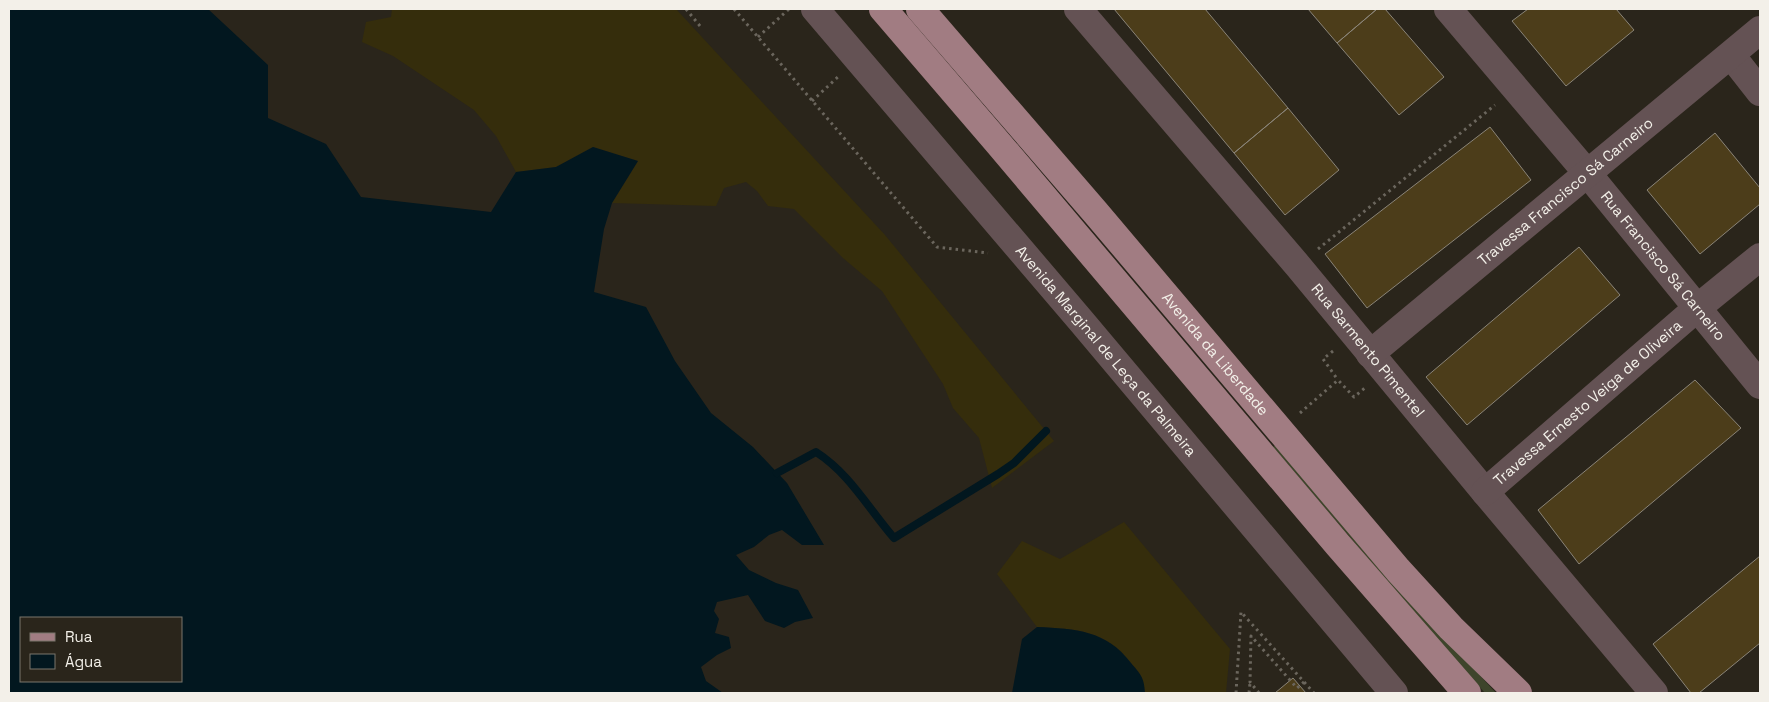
<svg xmlns="http://www.w3.org/2000/svg" width="1769" height="702" font-family="'Space Grotesk',sans-serif">
  <rect width="100%" height="100%" fill="#2a251b"/>
  <path fill="#3e452b" d="M1277 444 1416 606 1496 693H1485L1412 610 1273 447Z"/>
  <path fill="#352d0c" d="M392 9H676L885 235 1054 441 992 488 979 438 953 408 943 384 882 291 843 258 794 209 768 206 757 191 746 182 724 188 716 206 612 203 638 161 593 147 556 167 516 172 496 136 474 110 393 56 362 42 366 22 391 17Z
    M1124 522 1230 649 1226 693H1145C1143 677 1141 675 1131 663 1106 630 1076 629 1037 627L997 574 1022 541 1060 559Z"/>
  <path fill="#02171f" fill-rule="evenodd" d="M9 9H208L268 65V118L326 144 361 197 491 212 516 172 556 167 593 147 638 161 612 203 604 229 594 292 646 307 675 361 711 413 753 447 787 483 824 545H802L782 530 769 535 754 547 736 555 749 570 776 583 798 590 813 618 795 622 784 628 765 621 748 595 717 602 714 611 719 619 715 633 729 637 731 648 717 655 701 667 706 681 723 693H9ZM21 618H181V681H21Z
    M1037 627C1076 629 1106 630 1131 663 1141 675 1144 677 1145 693H1012L1022 639Z"/>
  <g fill="none" stroke-linecap="round" stroke-linejoin="round">
    <path stroke="#02171f" stroke-width="8" d="M777 473 816 452C850 474 868 508 894 538L998 474 1014 463 1046 431"/>
  </g>
  <path fill="#4c3d1a" stroke="#8a8478" d="M1114 9H1205L1288 108 1234 153Z
    M1308 9H1377L1337 43Z
    M1377 9H1385L1444 77 1399 115 1337 43Z
    M1528 9H1616L1634 30 1566 86 1512 21Z
    M1288 108 1339 170 1285 215 1234 153Z
    M1490 127 1531 180 1367 308 1325 254Z
    M1715 133 1760 188V204L1700 254 1647 190Z
    M1579 247 1620 295 1467 425 1426 377Z
    M1695 380 1741 428 1579 564 1538 510Z
    M1760 556V643L1699 693H1691L1653 644Z
    M1293 678 1306 693H1275Z"/>
  <g fill="none" stroke-linecap="round" stroke-linejoin="round">
    <path stroke="#6b665d" stroke-width="3" stroke-dasharray="2.5 4" stroke-linecap="butt" d="M686 9 700 26
      M734 9 937 247 988 253
      M758 37 789 9
      M812 101 839 76
      M1318 249 1495 105
      M1333 351 1323 359 1338 380
      M1300 413 1338 380 1354 397 1366 387
      M1236 693 1241 612 1314 693
      M1249 693 1250 683
      M1259 693 1250 682 1251 636 1297 688 1304 682"/>
    <g stroke="#645254" stroke-width="28">
      <path id="s1" d="M815 9 1082 322 1394 693"/>
      <path id="s2" d="M1078 9 1298 266 1485 492 1654 693"/>
      <path id="s3" d="M1448 9 1588 174 1760 385"/>
      <path d="M1731 55 1760 92"/>
      <path id="s4" d="M1370 354 1760 30"/>
      <path id="s5" d="M1485 492 1696 309 1760 257"/>
    </g>
    <g stroke="#a17c82" stroke-width="28">
      <path d="M883 9 998 143 1338 545 1467 693"/>
      <path id="s6" d="M920 9 1096 213 1398 570 1451 628 1518 693"/>
    </g>
  </g>
  <g text-anchor="middle" stroke-width="4" stroke-linejoin="round" paint-order="stroke">
    <g font-size="15" fill="#f3f0e9" stroke="#2a251b">
      <text dy="5" stroke="none"><textPath href="#s4" startOffset="254">Travessa Francisco Sá Carneiro</textPath></text>
      <text dy="5" stroke="none"><textPath href="#s3" startOffset="335">Rua Francisco Sá Carneiro</textPath></text>
      <text dy="5" stroke="none"><textPath href="#s2" startOffset="448">Rua Sarmento Pimentel</textPath></text>
      <text dy="5" stroke="none"><textPath href="#s1" startOffset="449">Avenida Marginal de Leça da Palmeira</textPath></text>
      <text dy="5" stroke="none"><textPath href="#s6" startOffset="454">Avenida da Liberdade</textPath></text>
      <text dy="5" stroke="none"><textPath href="#s5" startOffset="136">Travessa Ernesto Veiga de Oliveira</textPath></text>
    </g>
  </g>
  <rect width="1769" height="702" fill="none" stroke="#f3f0e9" stroke-width="20"/>
  <rect x="20" y="617" width="162" height="65" fill="#2a251b" stroke="#7a766d"/>
  <rect x="30" y="633" width="25" height="8" fill="#a17c82" stroke="#7a766d"/>
  <text x="65" y="642" font-size="15" fill="#f3f0e9">Rua</text>
  <rect x="30" y="654" width="25" height="15" fill="#02171f" stroke="#7a766d"/>
  <text x="65" y="667" font-size="15" fill="#f3f0e9">Água</text>
</svg>
